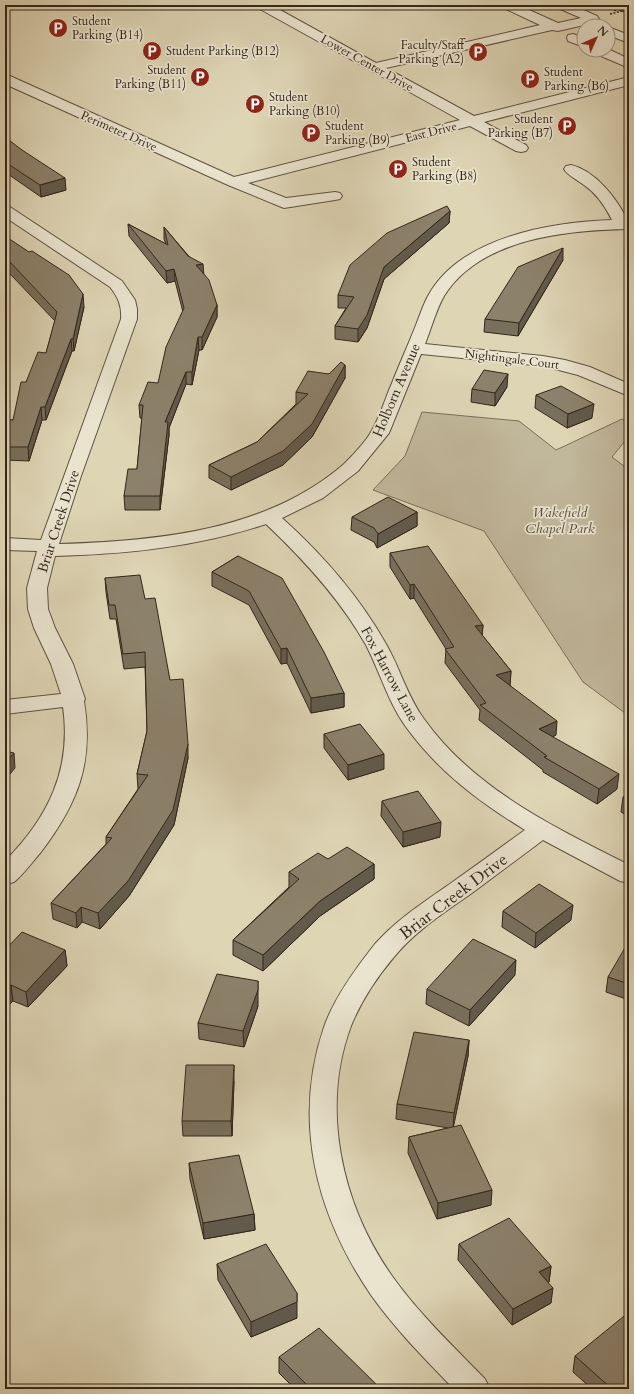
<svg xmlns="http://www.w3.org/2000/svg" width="634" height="1394" font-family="Cardo,serif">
  <rect width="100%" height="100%" fill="#ded5b5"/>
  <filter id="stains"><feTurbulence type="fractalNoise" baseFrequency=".005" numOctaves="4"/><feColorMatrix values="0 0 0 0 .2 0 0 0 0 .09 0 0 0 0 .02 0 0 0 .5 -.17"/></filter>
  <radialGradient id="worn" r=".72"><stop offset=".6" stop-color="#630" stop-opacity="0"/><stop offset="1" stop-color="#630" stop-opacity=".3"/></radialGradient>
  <path fill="#c1b79b" stroke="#7a6e5a" d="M422 412 519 421 556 450 622 419 629 422V436L612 457 629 470V716L583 682 484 531 373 490 405 456Z"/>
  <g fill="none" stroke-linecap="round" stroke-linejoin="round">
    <g stroke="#5e5241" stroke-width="2">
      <path id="minor" d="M256 5H271L376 63 540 25 504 8 502 5H518L558 23 581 18 558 8 556 5H572L597 16 599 19 597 22 593 23 558 31 552 30 386 68 474 116 629 77V85L484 122 526 145 528 148 526 151 521 152 516 151 470 126 248 183 286 198 335 192 340 193 342 196 340 199 335 200 284 208 279 206 228 185 5 84V75L10 76 234 177 460 120 258 8Z
        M608 27 629 35V43L608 35Z
        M573 34 584 38V47L568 41 567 38 568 35Z
        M608 49 629 59V68L594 53 593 50Z
        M571 165C596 171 616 198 627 219H629V229C568 230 480 238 444 296 436 310 431 329 425 344L543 356 565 360 590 367 629 384V396L578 375 543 366 421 354 389 433 358 471 323 498 282 518C323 555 359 596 386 644 400 668 407 696 424 719 474 789 554 827 629 865V883L620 881 543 840C519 858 496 875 472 893 445 912 415 931 394 957 377 977 361 1001 351 1026 320 1109 342 1205 392 1276 419 1314 453 1346 485 1379L490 1389H454C425 1359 395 1329 371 1295 316 1214 292 1121 324 1027 334 998 356 968 375 944 397 919 427 900 454 881 478 864 501 847 525 830 479 802 438 771 406 727 388 702 380 672 366 645 340 599 304 560 266 524 197 547 127 554 55 556L47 588 48 609 55 628 73 664 85 699 84 701C94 763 78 803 41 852 34 860 22 876 14 882 12 883 8 883 5 884V861C48 818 72 769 63 707L5 714V700L61 694 51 664 34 628 28 609 27 588 37 551 5 550V538L41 540 121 319C122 306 118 297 110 287L5 217V205L10 207 122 281 135 300 137 309V319L81 476 59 544C157 541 267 531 344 464 352 456 366 441 371 432 380 417 385 399 392 383 400 363 408 345 416 325 420 315 423 305 428 296 460 237 551 222 612 220 605 206 597 194 584 185 578 180 568 176 564 169L566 166Z"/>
    </g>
    <path stroke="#34261a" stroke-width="1.5" stroke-dasharray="2 1.5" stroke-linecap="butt" d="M615 5 608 7 618 12
      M610 14 622 11"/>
    <use href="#minor" fill="#eae4cf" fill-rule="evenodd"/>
  </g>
  <path fill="#786f5c" stroke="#34261a" d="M612 5H629V14L612 7Z
    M5 137 66 190 41 197 5 172Z
    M450 211 449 223 384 279 367 328 358 342 335 339V326L346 308H338V295Z
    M128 224 166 244 164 239V227L204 274 217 305V317L202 350H199L192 385 186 384 169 428V435L160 510H125L124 496 137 469 142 418H140L139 405 158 383 183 312 175 281 167 283 129 236Z
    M5 236 84 307 74 351H72L46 420H42L29 461 5 460V420H13L26 382 46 353 55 321 12 276 5 270Z
    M563 260 518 336 484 332 485 319Z
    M345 365V378L312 437 283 465 231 490 209 478V465L257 442 296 404V392Z
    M507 387 495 406 471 402 472 389Z
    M536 395 592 418 567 428 535 408Z
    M417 512V526L377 548 374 542 351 530 352 517Z
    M390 553 483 625 482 635 511 671 510 685 556 735 552 737 617 789 597 804 543 772V770L479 720 480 710 445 663 446 649 414 598 410 599 390 567Z
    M238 556 344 693V707L311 713 287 663 281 664 249 605 212 586V572Z
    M105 578 145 599 170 680 188 758 174 825 129 896 100 929 82 922 77 928 53 919 51 903 106 844V837L138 789 137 774 147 731 145 667 124 669 116 619H110L106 592Z
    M324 734 384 769 348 780 324 748Z
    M629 792V817L621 812 623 797Z
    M382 801 440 837 403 847 381 816Z
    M328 859 374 864V879L320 916 263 971 233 955V940L289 887V872Z
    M503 911 571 920 535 948 502 927Z
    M629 947V1000L606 992 608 977Z
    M5 950H65L67 966 28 1007 13 1001 8 1006 5 1005Z
    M515 975 469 1026 426 1004 427 989Z
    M258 1006 244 1047 199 1039 198 1023Z
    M469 1040 468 1056 453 1127 491 1205 437 1219 408 1153 409 1137 448 1128 396 1119 397 1104Z
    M234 1081 232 1136H183L182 1121Z
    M189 1163 254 1214 255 1230 204 1239 190 1179Z
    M459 1244 551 1266 549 1282H548L551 1303 512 1325 458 1260Z
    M217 1264 297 1318 251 1337 218 1280Z
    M575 1356 629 1389H592L573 1372Z
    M279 1357 380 1388V1389H295L279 1373Z"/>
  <path fill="#625a4b" stroke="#34261a" d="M65 178 66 190 41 197 40 185Z
    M450 211 449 223 384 279 367 328 358 342V329L384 267Z
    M563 248V260L518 336 519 323Z
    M203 264 204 276 196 265Z
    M174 269 175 281 167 283 166 271Z
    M83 294 84 307 74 351 73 339Z
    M217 305V317L202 350V337Z
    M198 337 199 350 192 385V372Z
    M71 339 72 351 46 420 45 407Z
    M345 365V378L312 437 283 465 231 490V477Z
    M186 372V384L169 428V435L160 510V496L165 422Z
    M508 374 507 387 495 406V393Z
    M594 404 592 418 567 428 568 414Z
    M41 407 42 420 29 461 28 447Z
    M417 512V526L377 548 378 534Z
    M414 584V598L410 599V585Z
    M483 625 482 639 475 626Z
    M287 648V663L281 664V649Z
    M511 671 510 686 496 675Z
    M344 693V707L311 713V698Z
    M557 721 556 735 538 744 539 729Z
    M188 744V758L174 825 129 896 100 929 98 913Z
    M14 753 15 768 5 780V763Z
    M384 754V769L348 780V765Z
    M619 774 617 789 597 804 599 789Z
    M441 822 440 837 403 847V832Z
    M374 864V879L320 916 263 971V955L320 901Z
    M573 905 571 920 535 948 536 933Z
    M81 907 82 922 77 928 76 913Z
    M65 950 67 966 28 1007 26 992Z
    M516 960 515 975 469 1026 470 1010Z
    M258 981V1006L244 1047 243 1031Z
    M11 985 13 1001 8 1006 6 991Z
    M469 1040 468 1056 453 1129 454 1113Z
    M234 1065V1081L232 1136 231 1121Z
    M492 1190 491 1205 437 1219 438 1203Z
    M254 1214 255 1230 204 1239 203 1223Z
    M551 1266 549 1282 537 1288 539 1272Z
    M553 1288 551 1303 512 1325 513 1309Z
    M297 1293V1318L251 1337V1322Z"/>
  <path fill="#8c816b" stroke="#34261a" d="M5 137 22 150 65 178 40 185 5 162Z
    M447 206 450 211 384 267 367 315 358 329 335 326 354 297 338 295 350 265 387 233Z
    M128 224 168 245 164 227 188 256 203 264 196 265 209 280 217 305 202 337H198L192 372H186L165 422H168L160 496H124L128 469H137L143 405H139L148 382 158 383 166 347 184 308 174 269 166 271Z
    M5 236 29 252 32 251 69 275 83 294 73 339H71L45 407H41L28 447H5V420H13L21 382H26L38 352 46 353 57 312 11 263 5 259Z
    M563 248 519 323 485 319 518 267Z
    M341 362 345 365 312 424 283 451 231 477 209 465 257 442 308 394 296 392 308 371 329 374Z
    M484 370 508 374 495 393 472 389Z
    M561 386 594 404 568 414 536 395Z
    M388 497 417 512 378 534 374 528 352 517Z
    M428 546 483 625 475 626 511 671 496 675 557 721 539 729 619 774 599 789 544 757 547 756 480 705 486 703 445 649 454 647 414 584 410 585 390 553Z
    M238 556 282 578 324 652 344 693 311 698 287 648 281 649 249 591 212 572Z
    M140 575 145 599 155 598 170 680 183 679 188 744 173 810 128 881 98 913 81 907 76 913 51 903 112 838 106 837 148 775 137 774 147 731 145 652 123 654 115 605H109L105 578Z
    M360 724 384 754 348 765 324 734Z
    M5 751 14 753 5 763Z
    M418 791 441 822 403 832 382 801Z
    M629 792V801L623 797Z
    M347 847 374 864 320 901 263 955 233 940 299 879 289 872 318 853 328 859Z
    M539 884 573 905 536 933 503 911Z
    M22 932 65 950 26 992 11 985 6 991 5 990V950Z
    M473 939 516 960 470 1010 427 989Z
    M626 946 629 947V984L608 977Z
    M217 974 258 981V990L243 1031 198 1023Z
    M414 1032 469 1040 454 1113 397 1104Z
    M186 1065H234L231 1121H182Z
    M461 1125 492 1190 438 1203 409 1137Z
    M239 1155 254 1214 203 1223 189 1163Z
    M509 1218 551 1266 539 1272 553 1288 513 1309 459 1244Z
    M266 1244 297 1293V1302L251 1322 217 1264Z
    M629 1312V1389H612L575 1356Z
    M319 1328 380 1388 379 1389H311L279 1357Z"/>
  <defs>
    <g id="parking-disc" transform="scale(1)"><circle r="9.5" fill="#8f2418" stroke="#eae4cf"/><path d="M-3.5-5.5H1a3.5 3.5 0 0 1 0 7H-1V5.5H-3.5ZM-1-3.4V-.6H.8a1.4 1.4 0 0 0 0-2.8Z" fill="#fff"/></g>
  </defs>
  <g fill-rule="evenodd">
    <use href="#parking-disc" x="58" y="28"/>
    <use href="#parking-disc" x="152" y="51"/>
    <use href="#parking-disc" x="478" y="52"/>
    <use href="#parking-disc" x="200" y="77"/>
    <use href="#parking-disc" x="530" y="79"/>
    <use href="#parking-disc" x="255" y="104"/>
    <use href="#parking-disc" x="567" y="126"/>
    <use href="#parking-disc" x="311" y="133"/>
    <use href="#parking-disc" x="398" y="169"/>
  </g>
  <g text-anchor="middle" stroke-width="3.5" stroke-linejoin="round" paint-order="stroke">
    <g font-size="12" fill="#34261a" stroke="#eae4cf" text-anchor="start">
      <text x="72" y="25">Student<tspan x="72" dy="14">Parking (B14)</tspan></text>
      <text x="464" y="49" text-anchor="end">Faculty/Staff<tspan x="464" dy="14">Parking (A2)</tspan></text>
      <text x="166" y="55">Student Parking (B12)</text>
      <text x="186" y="74" text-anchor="end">Student<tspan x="186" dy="14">Parking (B11)</tspan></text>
      <text x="544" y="76">Student<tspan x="544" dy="14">Parking (B6)</tspan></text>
      <text x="269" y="101">Student<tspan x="269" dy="14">Parking (B10)</tspan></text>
      <text x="553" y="123" text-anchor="end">Student<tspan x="553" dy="14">Parking (B7)</tspan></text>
      <text x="325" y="130">Student<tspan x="325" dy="14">Parking (B9)</tspan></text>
      <text x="412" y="166">Student<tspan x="412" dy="14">Parking (B8)</tspan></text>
    </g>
    <g font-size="12" fill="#34261a" stroke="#eae4cf">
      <text transform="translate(367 63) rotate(29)" y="4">Lower Center Drive</text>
      <text transform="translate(119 131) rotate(24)" y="4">Perimeter Drive</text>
      <text transform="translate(431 132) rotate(-14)" y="4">East Drive</text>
      <text transform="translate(512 359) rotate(7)" y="4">Nightingale Court</text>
    </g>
    <g font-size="14" fill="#34261a" stroke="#eae4cf">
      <text transform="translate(396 390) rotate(-67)" y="5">Holborn Avenue</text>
      <text transform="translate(58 521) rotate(-72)" y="5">Briar Creek Drive</text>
      <text transform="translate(390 674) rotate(62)" y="5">Fox Harrow Lane</text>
    </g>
    <g font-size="14" font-style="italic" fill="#574a3a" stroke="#eae4cf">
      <text x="560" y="517">Wakefield<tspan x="560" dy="16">Chapel Park</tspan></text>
    </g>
    <g font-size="17" fill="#34261a" stroke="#eae4cf">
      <text transform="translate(453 896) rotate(-37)" y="6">Briar Creek Drive</text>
    </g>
  </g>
  <rect width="634" height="1394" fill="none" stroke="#ded5b5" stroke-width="20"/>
  <rect x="6" y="6" width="622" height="1382" fill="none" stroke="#34261a" stroke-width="2"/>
  <rect x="10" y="10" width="614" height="1374" fill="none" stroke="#34261a"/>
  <g transform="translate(596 38) rotate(45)"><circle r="19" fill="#eae4cf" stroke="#a19887"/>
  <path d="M0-3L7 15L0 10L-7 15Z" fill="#8f2418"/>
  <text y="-6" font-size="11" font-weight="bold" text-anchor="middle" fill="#34261a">N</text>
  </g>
  <rect width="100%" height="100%" filter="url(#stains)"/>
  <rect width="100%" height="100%" fill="url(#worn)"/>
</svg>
